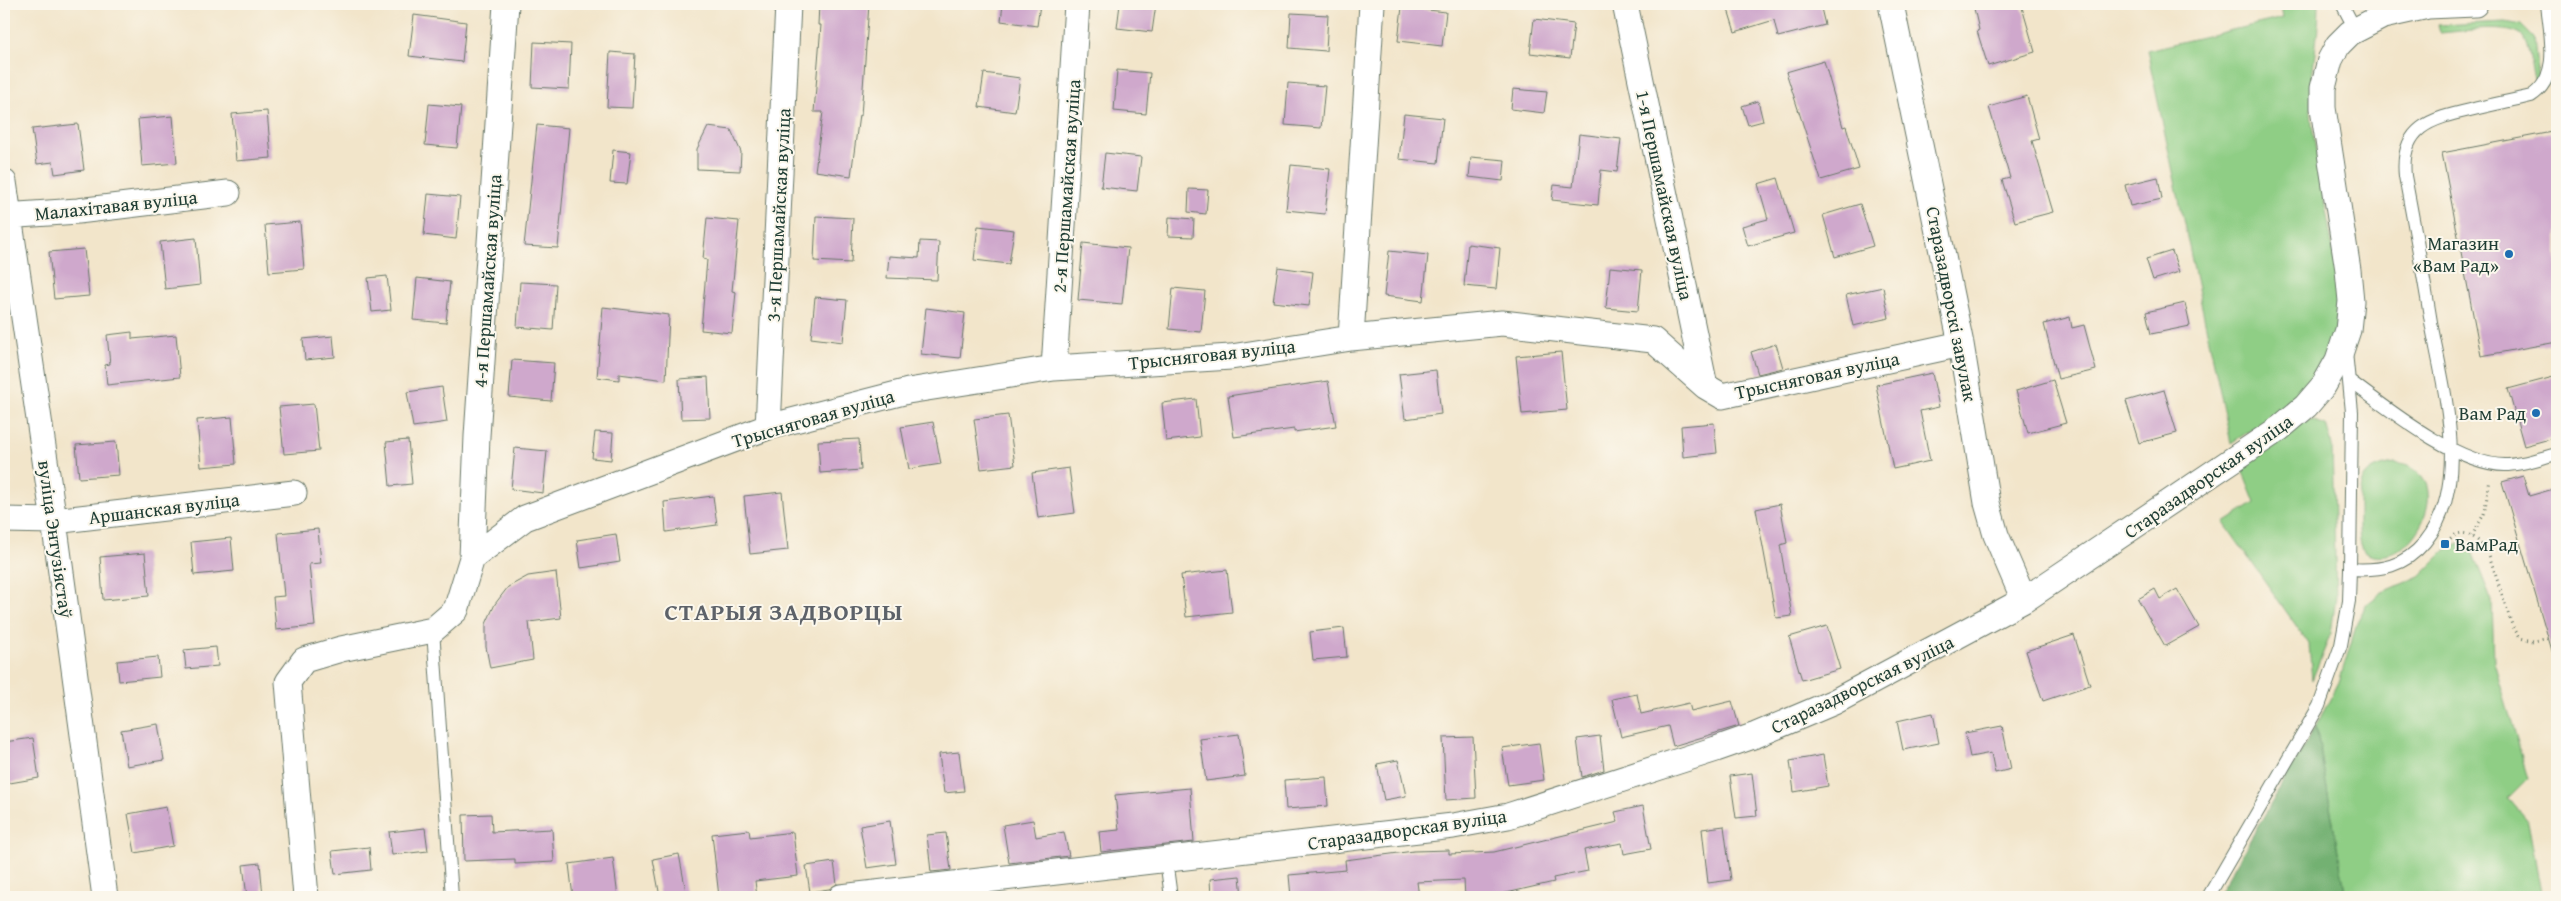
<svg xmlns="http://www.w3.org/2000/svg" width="2561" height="901" font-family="'Gentium Book Plus',serif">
  <rect width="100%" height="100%" fill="#fbf7ec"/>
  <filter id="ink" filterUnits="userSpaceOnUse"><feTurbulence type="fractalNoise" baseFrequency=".02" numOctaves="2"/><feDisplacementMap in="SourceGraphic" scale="10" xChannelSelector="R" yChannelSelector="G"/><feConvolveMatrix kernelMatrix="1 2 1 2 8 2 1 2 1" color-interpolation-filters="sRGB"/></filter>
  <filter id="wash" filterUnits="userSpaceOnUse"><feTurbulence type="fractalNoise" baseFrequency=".0096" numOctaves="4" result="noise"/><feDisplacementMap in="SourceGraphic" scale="20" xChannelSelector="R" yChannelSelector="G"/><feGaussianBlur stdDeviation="1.12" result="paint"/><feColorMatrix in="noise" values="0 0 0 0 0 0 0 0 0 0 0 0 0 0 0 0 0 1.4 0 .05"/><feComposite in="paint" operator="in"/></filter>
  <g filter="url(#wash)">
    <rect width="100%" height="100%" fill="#f2e5ca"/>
    <path fill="#8fce85" stroke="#57865c" d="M2281 4H2319C2319 45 2307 83 2312 124 2317 164 2325 204 2332 244 2336 270 2343 300 2337 326 2332 352 2318 377 2299 395 2279 414 2254 428 2231 443L2147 50 2283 18Z
      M2506 22 2521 25 2534 38 2538 81 2534 80C2531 68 2530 49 2523 38 2514 23 2457 32 2440 33L2438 25Z
      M2312 420 2326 425 2332 445 2336 597 2331 633 2312 680 2309 644 2224 523 2255 503 2240 465 2305 422Z
      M2395 463C2465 471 2410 579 2364 551 2358 541 2359 528 2359 516 2359 484 2358 468 2395 463Z
      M2459 543 2471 549 2492 601 2494 662 2528 778 2508 798 2528 822 2542 897H2346L2316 726 2339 682 2358 620 2367 604 2381 593 2420 576 2446 550Z"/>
    <path fill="#73b172" stroke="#497753" d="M2316 726 2346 897H2217Z"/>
    <g id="blocks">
      <path fill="#cfa8cc" d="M819 4H869L861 116 859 115 851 176 815 171 823 112H814L821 25H818Z
        M1003 4H1040L1037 26 1001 21Z
        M1120 4H1156L1152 32 1117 28Z
        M1736 4H1820L1825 25 1778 37 1774 20 1735 32 1727 6Z
        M1973 4H2021L2035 52 1988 66 1977 31 1979 30Z
        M1402 7 1446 12 1442 46 1398 41Z
        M1291 13 1328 15 1326 51 1289 48Z
        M414 15 466 22 462 62 409 56Z
        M1534 19 1574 24 1570 58 1530 53Z
        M534 42 571 44 569 89 532 87Z
        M610 52 635 54 632 108 607 107Z
        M1824 61 1843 127 1846 126 1859 169 1821 180 1786 72Z
        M1117 70 1150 73 1146 114 1114 111Z
        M984 73 1020 78 1015 112 979 107Z
        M1288 83 1325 86 1321 128 1285 125Z
        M1513 89 1547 92 1544 113 1511 109Z
        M2027 96 2039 139 2032 141 2053 212 2015 222 2002 180 2010 178 1989 107Z
        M1758 101 1763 121 1748 125 1742 106Z
        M429 104 461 107 457 148 425 145Z
        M267 111 271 158 236 161 232 114Z
        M1404 114 1443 118 1438 163 1399 159Z
        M173 116 177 163 142 166 138 119Z
        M78 124 84 170 55 174 53 162 37 164 32 129Z
        M537 125 569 128 558 248 524 246Z
        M708 127 731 130 741 152 740 171 697 169V149Z
        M2557 131V342L2481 356 2442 153Z
        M1579 134 1621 139 1617 172 1601 170 1598 205 1552 200 1554 185 1573 187Z
        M613 150 631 152 627 184 610 183Z
        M1105 153 1141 157 1137 191 1101 187Z
        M1471 157 1505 160 1503 181 1469 177Z
        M1291 165 1330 169 1325 214 1286 210Z
        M2158 177 2162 199 2130 206 2125 185Z
        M1778 178 1794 233 1748 246 1742 226 1768 219 1758 184Z
        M1189 189 1208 190 1206 214 1188 212Z
        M428 194 460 197 456 239 424 235Z
        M1860 204 1873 246 1835 257 1823 215Z
        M816 216 853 218 851 263 814 261Z
        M1169 217 1194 219 1193 237 1168 236Z
        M707 218 739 221 732 291 736 292 732 333 701 330 707 260 703 259Z
        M300 222 304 269 269 272 265 225Z
        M978 226 1014 230 1009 264 974 260Z
        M196 238 200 285 165 289 160 242Z
        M920 241 939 242 937 280 887 278 889 256 919 258Z
        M1083 243 1128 248 1122 304 1078 300Z
        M1468 244 1500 248 1496 289 1464 286Z
        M84 249 89 296 54 299 49 252Z
        M1389 251 1428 255 1423 301 1384 296Z
        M2172 251 2179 272 2153 280 2146 259Z
        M1278 267 1313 272 1309 306 1273 302Z
        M1610 267 1642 270 1638 311 1606 308Z
        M387 276 391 310 372 312 368 278Z
        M417 278 450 282 446 323 413 320Z
        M520 282 556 284 553 330 517 327Z
        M1883 287 1889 318 1853 326 1846 295Z
        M1173 288 1205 291 1201 332 1169 329Z
        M815 297 847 300 843 342 811 338Z
        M2185 303 2190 326 2151 334 2146 312Z
        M603 307 669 315 666 380 619 374V380L597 377Z
        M926 308 965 313 960 358 921 354Z
        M2070 317 2072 328 2084 325 2096 370 2058 379 2044 324Z
        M132 332V339L176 335 180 377 107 385 105 365 110 364 107 335Z
        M333 336 335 357 305 360 303 339Z
        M1776 344 1783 368 1758 374 1751 352Z
        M1561 352 1567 410 1522 414 1516 356Z
        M512 360 554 363 551 401 509 397Z
        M1436 370 1441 414 1405 419 1399 374Z
        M1932 373 1939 407 1920 411 1930 461 1893 469 1876 385Z
        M2557 376V437L2524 446 2508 389Z
        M708 377 710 418 681 419 679 379Z
        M2053 380 2066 423 2028 433 2016 391Z
        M1328 381 1336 426 1294 432V429L1234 437 1228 396Z
        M442 387 447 422 413 427 407 392Z
        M2164 390 2177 433 2139 443 2126 401Z
        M1196 399 1200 437 1166 441 1162 403Z
        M314 404 319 451 284 454 279 407Z
        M1008 415 1015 465 981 469 974 419Z
        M232 417 236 464 201 467 197 420Z
        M933 422 941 464 909 469 901 427Z
        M1714 423 1717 453 1683 457 1681 426Z
        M595 432 613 433 611 460 592 458Z
        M859 439 861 470 820 473 818 441Z
        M408 440 412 484 390 486 386 442Z
        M116 442 119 475 79 478 76 445Z
        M515 448 547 451 543 493 511 489Z
        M1069 468 1075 513 1038 518 1032 473Z
        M2523 476 2529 496 2557 488V653L2553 654 2502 482Z
        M782 492 788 550 750 554 744 496Z
        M713 496 717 525 666 532 664 502Z
        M1780 504 1787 543 1780 545 1792 616 1776 618 1756 509Z
        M318 529 321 563 309 564 315 626 276 630 273 597 284 596 278 533Z
        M616 534 620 562 581 568 577 540Z
        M231 538 234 571 194 575 191 542Z
        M145 553 149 596 103 600 100 557Z
        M1227 570 1232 612 1186 617 1181 575Z
        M556 572 561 618 529 622 533 660 490 668 486 647V624L495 604 508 587 528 576Z
        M2155 589 2160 599 2177 589 2199 627 2165 646 2138 599Z
        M1827 626 1840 669 1802 680 1789 637Z
        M1344 628 1347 657 1313 660 1310 632Z
        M2074 635 2090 685 2043 701 2026 651Z
        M216 647 218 666 186 669 184 650Z
        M158 657 160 677 119 681 117 661Z
        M1637 694 1641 714 1689 703 1691 711 1732 701 1739 726 1673 746 1668 726 1621 737 1612 699Z
        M1933 713 1939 743 1903 750 1897 721Z
        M158 724 164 760 127 766 121 730Z
        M2002 726 2011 769 1995 773 1991 753 1970 757 1965 733Z
        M1239 734 1245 776 1206 781 1200 739Z
        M1600 736 1604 770 1582 777 1577 739Z
        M1473 737 1476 798 1446 800 1443 738Z
        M33 738 39 778 4 784V742Z
        M1539 743 1544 780 1508 785 1502 748Z
        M959 752 964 791 944 793 939 754Z
        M1823 755 1828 786 1794 792 1790 761Z
        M1398 760 1406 796 1384 800 1377 764Z
        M1752 773 1757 816 1736 818 1730 776Z
        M1326 777 1328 806 1286 809 1284 780Z
        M1190 788 1194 842 1101 852 1099 832 1119 830 1115 795Z
        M1643 806 1651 849 1624 854 1622 843 1584 850 1588 871 1553 878 1554 882 1489 897H1465L1464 880 1417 882 1419 897H1291L1289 875 1346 870 1345 860 1414 851 1449 850V854L1494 852 1618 822 1615 812Z
        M166 807 173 846 135 853 128 814Z
        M491 814 492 832 552 829 554 862 515 864V859L464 861 463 815Z
        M1033 820 1036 837 1064 832 1069 856 1009 863 1003 825Z
        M890 821 896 864 867 868 860 826Z
        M1724 826 1731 880 1708 883 1702 829Z
        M425 828 428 851 392 855 389 832Z
        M749 830 750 837 793 832 798 876 755 881 757 897H719L712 834Z
        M946 833 951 870 931 872 927 835Z
        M369 847 371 870 335 874 332 851Z
        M679 854 687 897H660L653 859Z
        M613 858 618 897H573L569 864Z
        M834 862 837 884 829 889 810 892 806 866Z
        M260 863 263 897H247L243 865Z
        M1240 876 1242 897H1211L1210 879Z"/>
    </g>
  </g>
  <g filter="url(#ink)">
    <use href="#blocks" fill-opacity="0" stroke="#697868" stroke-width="1"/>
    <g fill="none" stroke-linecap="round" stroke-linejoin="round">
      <g stroke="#697868" stroke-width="14">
        <path id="service" d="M2342 4 2355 29
          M2350 381C2388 409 2458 465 2505 465 2522 465 2540 458 2557 454
          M2350 569C2381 571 2404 567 2425 542 2472 485 2443 388 2431 322 2423 273 2414 224 2405 176 2400 127 2431 119 2470 110 2490 105 2510 101 2531 96 2561 77 2550 35 2547 4
          M433 630 452 897
          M1166 860 1171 897
          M2208 897 2319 706 2341 645 2349 601 2350 569 2352 412 2346 352"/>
      </g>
      <g stroke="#697868" stroke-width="27">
        <path id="minor" d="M1625 4 1705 386
          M1891 4 1961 344 1987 503 1996 535 2024 600
          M4 182 54 521 105 897
          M4 216 78 211 228 193
          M1351 338 1372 4
          M1054 368 1077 4
          M768 427 788 4
          M4 520 54 521 294 493
          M472 558 525 518 768 427 908 391 1054 368 1231 357 1351 338 1502 323 1653 340 1705 386 1722 396 1961 344
          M306 897 288 682 304 660 341 649 433 630 456 610 472 558 477 436 506 4
          M841 897 1453 826 1508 816 1716 749 1756 735 1834 702 2024 600 2280 428 2306 406 2324 385 2338 360 2348 330 2351 301 2348 270 2323 108V88L2330 60 2338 45 2350 33 2383 16 2428 6 2475 4"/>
      </g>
      <path stroke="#697868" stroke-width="3" stroke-dasharray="1 4" stroke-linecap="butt" d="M2472 536 2484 514 2490 480
        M2447 542C2462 523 2480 539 2489 555L2512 625 2520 638 2533 641 2557 637"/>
      <use href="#service" stroke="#fff" stroke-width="12"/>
      <use href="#minor" stroke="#fff" stroke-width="25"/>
    </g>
  </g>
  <g fill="#1f6fb2" stroke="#fbf7ec" stroke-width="2">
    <circle cx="2509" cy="254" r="5"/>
    <circle cx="2536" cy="413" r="5"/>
    <rect x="2440" y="539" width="10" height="10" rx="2.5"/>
  </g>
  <g text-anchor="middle" stroke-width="4" stroke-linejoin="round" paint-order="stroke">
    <g font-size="19" fill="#1f3d34" stroke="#fbf7ec">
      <text transform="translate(1066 186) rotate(-86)" y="7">2-я Першамайская вуліца</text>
      <text transform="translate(1665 195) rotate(78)" y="7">1-я Першамайская вуліца</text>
      <text transform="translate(116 205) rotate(-6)" y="7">Малахітавая вуліца</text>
      <text transform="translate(778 215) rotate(-87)" y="7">3-я Першамайская вуліца</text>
      <text transform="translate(487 281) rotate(-86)" y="7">4-я Першамайская вуліца</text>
      <text transform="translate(1952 304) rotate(79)" y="7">Старазадворскі завулак</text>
      <text transform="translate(1212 354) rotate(-6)" y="7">Трысняговая вуліца</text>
      <text transform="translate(1817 375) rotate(-12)" y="7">Трысняговая вуліца</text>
      <text transform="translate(813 418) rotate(-16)" y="7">Трысняговая вуліца</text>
      <text transform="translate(2208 476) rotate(-35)" y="7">Старазадворская вуліца</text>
      <text transform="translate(164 508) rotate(-7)" y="7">Аршанская вуліца</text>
      <text transform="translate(56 539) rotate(82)" y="7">вуліца Энтузіястаў</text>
      <text transform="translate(1862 684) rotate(-26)" y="7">Старазадворская вуліца</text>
      <text transform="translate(1407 829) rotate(-8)" y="7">Старазадворская вуліца</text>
    </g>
    <g font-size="19" fill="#1f3d34" stroke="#fbf7ec" text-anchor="end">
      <text x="2499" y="250">Магазин<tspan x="2499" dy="22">«Вам Рад»</tspan></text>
      <text x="2526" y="420">Вам Рад</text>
      <text x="2455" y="551" text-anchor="start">ВамРад</text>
    </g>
    <g font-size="24" font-weight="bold" letter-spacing="1" fill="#5d6269" stroke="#fbf7ec">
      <text x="784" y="620">СТАРЫЯ ЗАДВОРЦЫ</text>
    </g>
  </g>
  <rect width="2561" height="901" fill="none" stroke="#fbf7ec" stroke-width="20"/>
</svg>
